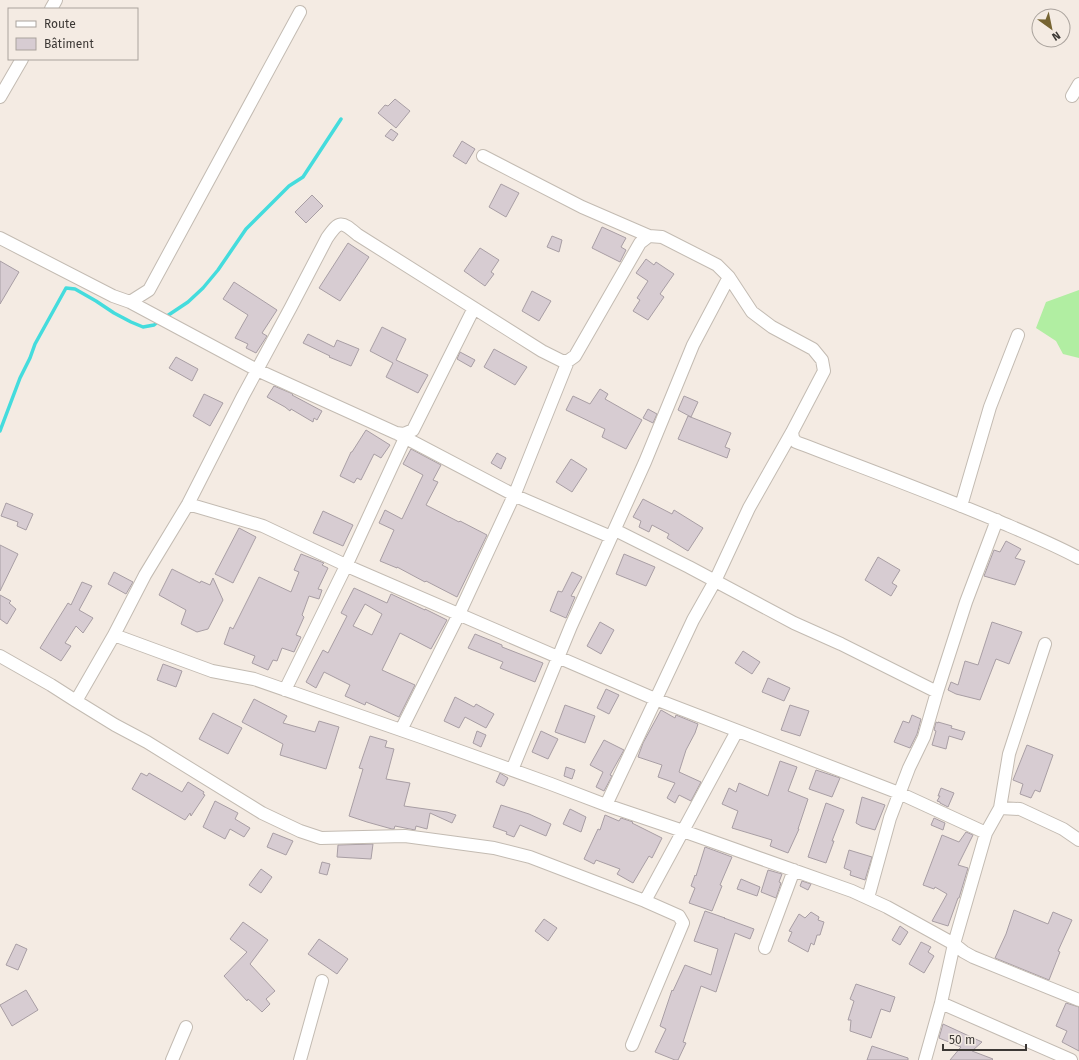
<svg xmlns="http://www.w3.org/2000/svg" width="1079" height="1060" font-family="'Fira Sans',sans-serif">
  <rect width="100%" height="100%" fill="#f4ebe3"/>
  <path fill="#b1eea2" d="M1079 290V358L1063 354 1056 341 1036 328 1046 302Z"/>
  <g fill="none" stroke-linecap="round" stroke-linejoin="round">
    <path stroke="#44dcdd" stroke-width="3.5" d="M164 318 188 302 203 288 218 270 246 229 289 186 303 177 341 119
      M0 431 20 378 30 358 35 344 66 288 75 289 96 301 114 313 131 322 143 327 154 325 159 321"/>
  </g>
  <path fill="#d7ccd2" stroke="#a89ea4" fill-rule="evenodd" d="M395 99 410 111 396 128 378 113 385 105 388 106Z
    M391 129 398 134 393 141 385 136Z
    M462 141 475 149 466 164 453 156Z
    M501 184 519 193 506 217 489 207Z
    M312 195 323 206 306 223 295 212Z
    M602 227 626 238 621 247 626 250 620 262 592 248Z
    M552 236 562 240 559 252 547 247Z
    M348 243 369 257 340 301 319 288Z
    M480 248 499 260 491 272 494 274 485 286 464 271Z
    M646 259 654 265 656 262 674 274 660 294 664 297 648 320 633 311 640 300 637 298 648 281 636 273Z
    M0 261 19 272 0 304Z
    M234 282 277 310 262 333 267 336 256 353 246 348 248 344 235 338 248 315 223 299Z
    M532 291 551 301 539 321 522 311Z
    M382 327 406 339 396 360 428 375 418 393 386 377 393 363 370 351Z
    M308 334 334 347 337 340 359 349 351 366 329 357 330 356 303 343Z
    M494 349 527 367 515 385 484 367Z
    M460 352 475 360 471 367 457 359Z
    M176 357 198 369 192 381 169 368Z
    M274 386 293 394 292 395 322 411 317 420 314 418 313 422 291 409 290 411 285 407 267 397Z
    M600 389 608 394 605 399 642 420 626 449 602 437 605 429 566 410 573 396 590 404Z
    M204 394 223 403 210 426 193 416Z
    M684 396 698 402 691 417 678 410Z
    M648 409 657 414 653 423 643 418Z
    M688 416 731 433 725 447 730 449 727 458 678 439Z
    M366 430 390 445 381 458 374 454 361 480 357 478 354 483 340 476 351 452H352Z
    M411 449 441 465 433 480 438 482 426 505 459 522 460 521 487 535 457 597 426 581 425 582 397 567V568L380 561 394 530 379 523 385 510 402 519 423 475 403 464Z
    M497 453 506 458 501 469 491 463Z
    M571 459 587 469 572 492 556 482Z
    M643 499 672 514 674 510 703 528 688 551 667 538 669 534 652 525 649 532 639 527 641 521 633 517Z
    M6 503 33 514 26 530 17 526 18 522 1 516Z
    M323 511 353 525 343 546 313 533Z
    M239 528 256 537 233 583 215 574Z
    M1006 541 1021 549 1015 558 1025 561 1015 585 984 576 994 550 1000 552Z
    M0 545 18 554 0 591Z
    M301 554 324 563 322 565 328 568 318 589 322 590 319 599 309 596 302 615 304 617 296 635 301 637 294 652 282 648 277 661 273 660 268 670 252 663 255 656 224 644 230 627 233 629 259 577 291 592 299 572 294 570Z
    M624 554 655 567 646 586 616 574Z
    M878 557 900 570 892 583 897 586 891 596 865 580Z
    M172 569 200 583 201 581 210 585 213 578 223 600 208 629 197 632 181 624 186 610 159 595Z
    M114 572 133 582 126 594 108 584Z
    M572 572 582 577 571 596 575 597 566 618 550 611 558 591 562 592Z
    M82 582 92 586 79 610 93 618 83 633 76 626 65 643 71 646 61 661 40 648 68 603 71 605Z
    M354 588 387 603 391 594 425 610V609L447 620 431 649 400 633 382 670 415 685 399 717 366 702 365 705 345 696 350 685 324 672 316 688 306 682 323 650 328 653 347 616 341 613ZM365 604 382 614 372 635 353 626Z
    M0 595 11 601 9 603 16 609 7 624 0 619Z
    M600 622 614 630 601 654 587 646Z
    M992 622 1022 632 1009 664 996 659 980 700 956 694 948 690 951 682 958 685 965 661 978 665Z
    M475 634 502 645V647L543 663 535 682 500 668 503 662 468 648Z
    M743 651 760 662 752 674 735 663Z
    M163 664 182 671 176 687 157 680Z
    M768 678 790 688 784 701 762 692Z
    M606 689 619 695 609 714 597 708Z
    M455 697 474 707 476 704 494 714 486 728 465 717 459 728 444 721Z
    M254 699 287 716 283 723 315 732 319 721 339 727 326 769 280 755 283 744 242 722Z
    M565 705 595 716 585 743 555 732Z
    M790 705 809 711 800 736 781 730Z
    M661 710 675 718 676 715 698 724 695 733 686 750 679 772 701 782 691 801 679 795 675 803 667 798 675 783 658 777 662 765 638 757 643 743Z
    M213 713 242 728 228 754 199 739Z
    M912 715 921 719 917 734 910 748 894 742 903 721 909 723Z
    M936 722 938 723V722L952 726 951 728 965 732 962 740 949 736 946 749 932 745 936 731 934 730Z
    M477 731 486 735 481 747 473 743Z
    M541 731 558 739 548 759 532 752Z
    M370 736 387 741 385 747 394 749 386 779 410 783 404 806 447 812 456 815 452 823 430 813 427 829 416 826 415 830 395 826 394 829H392L367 822 349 816 363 769 359 768Z
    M604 740 624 750 610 775 612 776 604 791 596 787 603 772 590 765Z
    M1027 745 1053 755 1040 792 1035 790 1031 798 1020 794 1023 784 1013 780Z
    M780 761 797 767 788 791 808 799 798 829H799L788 853 770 846 772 840 732 828 738 811 722 804 729 788 736 792 739 783 768 796Z
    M566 767 575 770 572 779 564 776Z
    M816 770 840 778 832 797 809 789Z
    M141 773 147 776 149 773 182 792 188 782 204 792 203 794 205 795 191 816 190 813 185 820 132 789Z
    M500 773 508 778 504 786 496 782Z
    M941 788 954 793 948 807 940 803V802L937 801 940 796H938Z
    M862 797 885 805 875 830 861 826 856 823Z
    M215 801 238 813 235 819 250 828 244 837 230 829 225 839 203 827Z
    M826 803 844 810 832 841H834L826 863 808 857Z
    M501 805 529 814 551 824 546 836 520 825 514 837 506 834 507 832 493 827Z
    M570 809 586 817 581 832 563 824Z
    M605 815 619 821 621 818 633 822 632 823 662 838 652 858 649 856 633 883 617 874 620 869 596 860 594 864 584 859 598 829 600 830Z
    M934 818 945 823 943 830 931 825Z
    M966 832 973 835 958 865 968 868 959 898H958L948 926 932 921 947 894 935 887 934 889 923 885 942 835 959 842Z
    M273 833 293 841 286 855 267 847Z
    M373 844 371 859 337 857 338 845Z
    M705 847 732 857 720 885 722 886 712 911 689 903 695 888 691 886 695 875 696 876Z
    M849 850 872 857 865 880 850 875 851 871 844 868Z
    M322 862 330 864 327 875 319 873Z
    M261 869 272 877 261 893 249 885Z
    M768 870 782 874 779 882 781 883 776 898 761 892Z
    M741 879 760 887 757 896 737 889Z
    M802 881 811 884 808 890 800 886Z
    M1014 910 1048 924 1053 912 1072 920 1058 951 1060 952 1049 980 995 958 1006 934Z
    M705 911 725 918H724L754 929 750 939 735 933 716 992 701 986 683 1042 686 1043 678 1060H675L655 1052 666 1029 660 1026 672 990 673 991 685 965 711 975 718 949 694 941Z
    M811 912 819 917 818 920 824 922 820 935H817L814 945 811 943 808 952 788 941 792 932 789 931 799 914 805 918Z
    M544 919 557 928 548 941 535 931Z
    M243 922 268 940 250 964 275 991 266 999 270 1004 262 1012 248 999 247 1001 224 976 247 952 230 939Z
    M900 926 908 932 900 945 892 940Z
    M319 939 348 959 337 974 308 954Z
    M921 942 931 947 928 952 934 956 924 973 909 964Z
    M16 944 27 949 18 970 6 965Z
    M856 984 895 997 890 1012 881 1009 871 1038 850 1031 851 1020H848L854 1001 850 999Z
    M26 990 38 1010 12 1026 0 1005Z
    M1066 1003 1079 1007V1051L1062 1042 1067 1031 1056 1026Z
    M943 1024 982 1042 972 1051 993 1059 992 1060H950L961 1047 939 1038Z
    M872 1046 908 1058V1060H867Z"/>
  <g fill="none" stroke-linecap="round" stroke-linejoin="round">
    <g stroke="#c3bbb2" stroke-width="14">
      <path id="minor" d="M51 9 56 0
        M1072 96 1079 84
        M0 97 22 59
        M483 156 582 207 649 236
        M0 238 113 296 130 302 149 290 300 12
        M130 302 257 370 396 433 404 434 413 430 474 308
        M398 434 518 497 611 537
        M188 504 263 526 354 569 655 699 899 793 986 833
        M961 506 990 407 1018 335
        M615 530 689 567 794 623 841 644 937 692
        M114 635 145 575 188 504 243 396 291 307 327 238C340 219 342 222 358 235L542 351 562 361H568L575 356 640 243 649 236 662 237 717 265 729 277 752 312 772 327 813 349 822 360 824 371 792 432 793 438 796 442C864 468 932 493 998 521 1026 533 1053 544 1079 558
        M0 656 51 685 76 701 114 635 212 671 254 679 421 737 551 784 606 805 683 831 852 891 887 907 954 944 964 952 973 957 1079 1000
        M285 690 346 566 405 438
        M76 701 115 725 147 742 262 813 300 831 321 838 405 836 494 848 530 857 645 901 679 916 683 923 632 1045
        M401 730 459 614 516 491 568 361
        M512 770 571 626 645 462 693 345 729 277
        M606 805 693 620 715 581 749 508 792 432
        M1000 808 1009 754 1045 644
        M868 898 890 818 909 768 924 737 937 692 966 602 997 520
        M645 901 737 731
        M765 948 794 870
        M941 1003 1071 1060
        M172 1060 186 1027
        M300 1060 322 981
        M925 1060 941 1003 954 944 986 833 1000 808 1020 809 1063 829 1079 840"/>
    </g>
    <use href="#minor" stroke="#fff" stroke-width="12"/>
  </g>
  <rect x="8" y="8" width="130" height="52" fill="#f4ebe3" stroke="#aaa39d"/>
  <rect x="16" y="21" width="20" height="6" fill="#ffffff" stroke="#aaa39d"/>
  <text x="44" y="28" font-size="12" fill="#3c3835">Route</text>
  <rect x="16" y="38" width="20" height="12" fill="#d7ccd2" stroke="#aaa39d"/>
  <text x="44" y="48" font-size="12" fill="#3c3835">Bâtiment</text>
  <g transform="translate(1051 28) rotate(147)"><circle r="19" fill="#f4ebe3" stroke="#aaa39d"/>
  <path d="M0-3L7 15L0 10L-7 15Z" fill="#766432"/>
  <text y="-6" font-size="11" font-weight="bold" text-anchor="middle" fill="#3c3835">N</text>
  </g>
  <path d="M943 1044v6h83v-6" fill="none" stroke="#3c3835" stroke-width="2"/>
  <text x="949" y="1044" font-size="12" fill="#3c3835" stroke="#f4ebe3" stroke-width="3" paint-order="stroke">50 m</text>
</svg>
